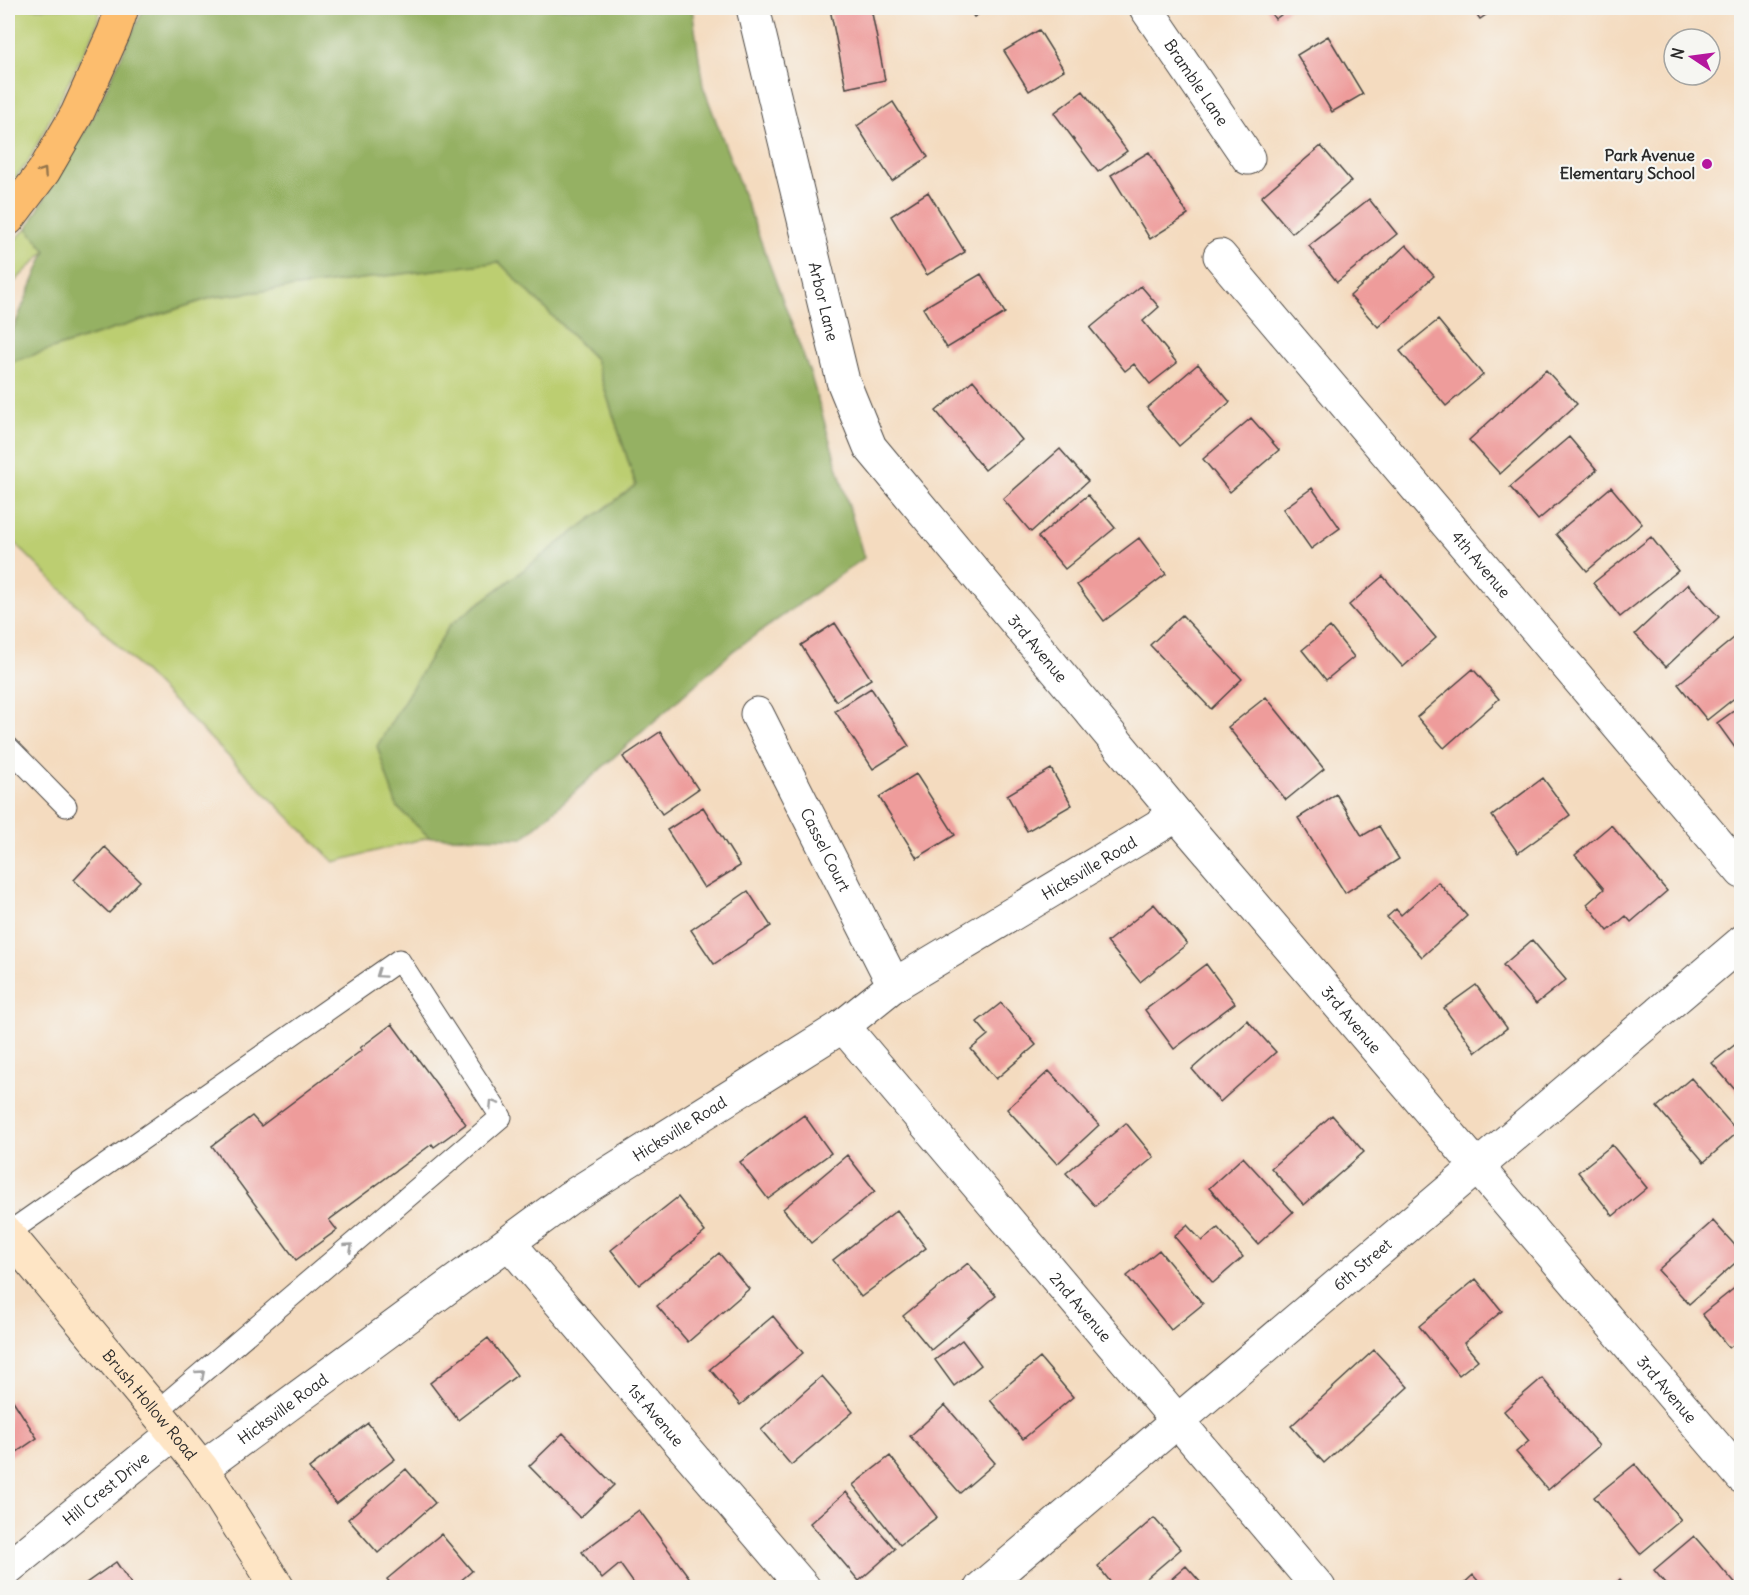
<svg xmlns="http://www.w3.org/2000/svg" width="1749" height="1595" font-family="Delius,sans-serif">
  <rect width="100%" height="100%" fill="#f6f6f2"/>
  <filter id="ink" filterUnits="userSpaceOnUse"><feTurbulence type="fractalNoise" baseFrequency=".0167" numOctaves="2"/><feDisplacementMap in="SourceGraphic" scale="12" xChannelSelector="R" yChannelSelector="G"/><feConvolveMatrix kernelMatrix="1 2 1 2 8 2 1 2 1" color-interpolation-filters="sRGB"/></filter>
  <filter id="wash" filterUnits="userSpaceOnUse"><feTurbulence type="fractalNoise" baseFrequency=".008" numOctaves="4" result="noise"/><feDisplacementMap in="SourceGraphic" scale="24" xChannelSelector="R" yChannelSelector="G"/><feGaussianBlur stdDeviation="1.35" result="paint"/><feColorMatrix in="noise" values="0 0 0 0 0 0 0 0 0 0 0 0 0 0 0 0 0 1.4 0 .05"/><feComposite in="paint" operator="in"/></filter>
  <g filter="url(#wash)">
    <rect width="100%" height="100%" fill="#f4dbbf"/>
    <path fill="#bcce71" stroke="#747c4e" stroke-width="1.5" d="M8 8H101L95 30 27 164 8 186Z
      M27 228 46 251 8 288V246Z
      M499 262 595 359 636 485 449 626 397 807 429 837 334 862 8 536V363L214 297Z"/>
    <path fill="#95b163" stroke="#606e47" stroke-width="1.5" d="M144 8H692L703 86 811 376 864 558 733 651 523 838 429 837 397 807 377 746 449 626 636 485 595 359 499 262 214 297 8 363V341L46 251 27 228 92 119Z"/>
    <g id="blocks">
      <path fill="#ee9c9b" d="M836 8H871L885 80 846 88 830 9Z
        M968 8H990L974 17Z
        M1267 8H1291L1275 19Z
        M1472 8H1496L1480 19Z
        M1039 30 1064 70 1029 91 1004 51Z
        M1328 36 1363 94 1332 112 1297 55Z
        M1083 91 1127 151 1098 172 1054 113Z
        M893 102 928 157 892 181 857 126Z
        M1321 146 1351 181 1292 233 1261 197Z
        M1149 152 1188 215 1150 239 1111 175Z
        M928 192 965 252 927 275 891 216Z
        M1369 199 1397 234 1337 282 1309 246Z
        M1406 245 1434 276 1378 327 1350 296Z
        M981 274 1005 313 947 348 923 308Z
        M1141 286 1159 307 1143 321 1177 363 1150 384 1134 364 1125 371 1090 328Z
        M1438 320 1483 375 1446 406 1400 351Z
        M1198 364 1230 402 1179 446 1147 408Z
        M1546 370 1577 404 1500 474 1469 440Z
        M973 380 1022 440 985 470 936 411Z
        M1251 418 1279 450 1230 492 1203 459Z
        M1569 437 1597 470 1538 520 1510 487Z
        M1060 449 1088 481 1031 532 1003 499Z
        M1611 487 1642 524 1587 571 1556 534Z
        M1312 488 1340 528 1311 549 1283 509Z
        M1088 495 1115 528 1065 569 1038 537Z
        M1651 537 1678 571 1620 617 1593 583Z
        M1139 538 1166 574 1104 621 1077 585Z
        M1383 576 1436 638 1403 667 1349 605Z
        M1688 584 1719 617 1666 667 1635 634Z
        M1182 615 1242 679 1211 709 1150 645Z
        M835 623 871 679 836 701 801 645Z
        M1330 627 1354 657 1326 680 1302 650Z
        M1734 638 1742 647V692L1707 720 1678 684Z
        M1473 669 1499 699 1444 748 1417 717Z
        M871 688 909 746 873 769 835 711Z
        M1266 697 1324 769 1286 800 1228 727Z
        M1742 705V749L1738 752 1717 723Z
        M660 732 698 789 662 814 623 757Z
        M1051 769 1072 805 1027 831 1007 795Z
        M916 774 955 835 917 858 879 797Z
        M1543 778 1570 815 1518 853 1492 816Z
        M1336 794 1362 836 1379 826 1399 859 1345 893 1298 818Z
        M703 807 740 866 704 888 667 830Z
        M1611 825 1667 891 1631 922 1626 916 1608 931 1587 904 1604 889 1575 855Z
        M105 847 140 881 109 913 74 880Z
        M1438 882 1467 916 1422 957 1387 917 1396 909 1401 915Z
        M748 891 771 926 714 964 691 930Z
        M1154 904 1187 944 1140 982 1107 942Z
        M1532 940 1566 980 1536 1004 1503 965Z
        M1206 964 1235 1003 1174 1049 1145 1010Z
        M1476 985 1507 1028 1476 1052 1444 1008Z
        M1001 1003 1036 1045 996 1079 971 1049 988 1035 977 1022Z
        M1247 1020 1276 1052 1220 1102 1192 1069Z
        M392 1024 466 1124 434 1147 432 1144 329 1220 337 1230 296 1260 212 1146 252 1116 261 1126 362 1050 360 1048Z
        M1742 1039V1098L1712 1063Z
        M1049 1071 1099 1125 1057 1164 1007 1109Z
        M1691 1078 1738 1132 1704 1162 1657 1107Z
        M804 1115 831 1153 768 1199 740 1162Z
        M1332 1115 1364 1152 1304 1205 1271 1168Z
        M1126 1123 1154 1157 1095 1206 1066 1173Z
        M1612 1145 1647 1188 1613 1216 1578 1172Z
        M847 1155 875 1191 811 1243 783 1209Z
        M1243 1157 1293 1212 1258 1244 1209 1188Z
        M678 1197 705 1232 639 1285 611 1250Z
        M897 1210 926 1248 861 1297 833 1260Z
        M1713 1221 1742 1253V1257L1689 1304 1658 1270Z
        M1187 1225 1202 1241 1218 1228 1243 1257 1213 1283 1174 1236Z
        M1159 1250 1203 1304 1171 1330 1127 1276Z
        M719 1253 749 1289 688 1342 657 1306Z
        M968 1263 996 1296 931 1350 903 1316Z
        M1476 1279 1502 1311 1464 1343 1478 1360 1459 1375 1419 1326Z
        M1742 1282V1338L1729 1348 1702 1314Z
        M773 1316 803 1353 740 1405 710 1369Z
        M488 1338 517 1375 458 1420 430 1383Z
        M962 1340 981 1365 954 1386 935 1360Z
        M1374 1350 1408 1387 1324 1463 1291 1426Z
        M1040 1358 1073 1397 1023 1439 990 1400Z
        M822 1376 853 1412 791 1465 761 1430Z
        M1542 1378 1599 1446 1548 1490 1516 1452 1529 1441 1504 1411Z
        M12 1399 37 1438 8 1458V1402Z
        M945 1405 995 1463 960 1493 910 1436Z
        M368 1423 395 1459 336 1504 309 1468Z
        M563 1433 614 1485 580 1518 529 1466Z
        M890 1456 937 1517 900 1545 853 1485Z
        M1635 1464 1681 1520 1640 1554 1594 1497Z
        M406 1469 435 1503 378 1553 348 1519Z
        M846 1492 895 1549 859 1581 810 1523Z
        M639 1510 697 1588H637L620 1564 602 1579 582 1552Z
        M1154 1518 1181 1549 1135 1588H1115L1098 1566Z
        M441 1534 472 1571 452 1588H394L387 1579Z
        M1694 1536 1739 1588H1669L1654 1570Z
        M116 1562 134 1588H79Z
        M1186 1566 1202 1584 1198 1588H1161Z
        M1473 1575 1484 1588H1459Z
        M1620 1579 1628 1588H1611Z"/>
    </g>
  </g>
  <g filter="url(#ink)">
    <use href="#blocks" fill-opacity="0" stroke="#494541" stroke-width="1.5"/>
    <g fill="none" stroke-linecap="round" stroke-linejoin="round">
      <g stroke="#494541" stroke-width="23">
        <path id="lane" d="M8 747 66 806
          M8 1233 399 960 501 1117 156 1412"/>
      </g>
      <g stroke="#494541" stroke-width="35">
        <g id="street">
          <path id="s1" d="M753 8 843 381 870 447 1177 815 1742 1477"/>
          <path id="s2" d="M1146 8 1248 158"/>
          <path id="s3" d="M1220 256 1742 872"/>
          <path id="s4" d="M757 714 894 985"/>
          <path id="s5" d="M843 1026 1319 1588"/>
          <path id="s6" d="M509 1243 804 1588"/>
          <path id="s7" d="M202 1468 569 1198 843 1026 894 985 1177 815"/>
          <path id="s8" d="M8 1568 174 1433"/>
          <path id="s9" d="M981 1588 1742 942"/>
        </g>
      </g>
      <g stroke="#494541" stroke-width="35">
        <g id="secondary">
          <path id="s10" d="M8 1234 174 1433 202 1468 278 1588"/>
        </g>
      </g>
      <g stroke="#494541" stroke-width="35">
        <path id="highway" d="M8 219 44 171 77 114 114 32 122 8"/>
      </g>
      <use href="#lane" stroke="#fff" stroke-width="21"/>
      <use href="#street" stroke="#fff" stroke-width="33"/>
      <use href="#secondary" stroke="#fee5c5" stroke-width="33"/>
      <use href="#highway" stroke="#fcbd6e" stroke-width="33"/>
    </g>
    <defs><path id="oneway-chevron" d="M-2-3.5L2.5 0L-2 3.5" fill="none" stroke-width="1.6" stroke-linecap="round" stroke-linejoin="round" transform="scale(1.5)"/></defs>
    <use stroke="#94744c" href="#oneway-chevron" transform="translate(43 172) rotate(-56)"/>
    <g stroke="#a0a0a0">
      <use href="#oneway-chevron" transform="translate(380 974) rotate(145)"/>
      <use href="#oneway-chevron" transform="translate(493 1104) rotate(-123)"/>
      <use href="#oneway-chevron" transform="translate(349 1247) rotate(-41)"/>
      <use href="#oneway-chevron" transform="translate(201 1374) rotate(-41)"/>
    </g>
  </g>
  <circle fill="#b5179e" stroke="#f6f6f2" stroke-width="2" cx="1707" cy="164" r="6"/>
  <g text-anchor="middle" stroke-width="4.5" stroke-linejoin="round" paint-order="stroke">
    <g font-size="16" fill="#2b2b2b" stroke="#f6f6f2">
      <text dy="6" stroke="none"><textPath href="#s2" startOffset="90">Bramble Lane</textPath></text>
      <text dy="6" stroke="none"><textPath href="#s1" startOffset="302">Arbor Lane</textPath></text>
      <text dy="6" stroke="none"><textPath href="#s3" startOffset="404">4th Avenue</textPath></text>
      <text dy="6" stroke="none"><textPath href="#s1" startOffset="717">3rd Avenue</textPath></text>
      <text dy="6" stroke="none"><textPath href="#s4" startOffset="152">Cassel Court</textPath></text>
      <text dy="6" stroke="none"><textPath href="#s7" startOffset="1072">Hicksville Road</textPath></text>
      <text dy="6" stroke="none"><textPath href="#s1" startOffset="1203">3rd Avenue</textPath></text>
      <text dy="6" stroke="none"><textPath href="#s7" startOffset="586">Hicksville Road</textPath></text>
      <text dy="6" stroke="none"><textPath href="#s9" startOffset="500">6th Street</textPath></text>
      <text dy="6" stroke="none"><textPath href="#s5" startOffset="368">2nd Avenue</textPath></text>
      <text dy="6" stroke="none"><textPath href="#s1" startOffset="1689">3rd Avenue</textPath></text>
      <text dy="6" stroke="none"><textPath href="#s10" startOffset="222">Brush Hollow Road</textPath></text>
      <text dy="6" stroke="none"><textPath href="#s7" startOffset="100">Hicksville Road</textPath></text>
      <text dy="6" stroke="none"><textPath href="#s6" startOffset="226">1st Avenue</textPath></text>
      <text dy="6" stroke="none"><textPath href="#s8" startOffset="126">Hill Crest Drive</textPath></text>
    </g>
    <g font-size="16" font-weight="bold" fill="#2b2b2b" stroke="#f6f6f2" text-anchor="end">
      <text x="1695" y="161">Park Avenue<tspan x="1695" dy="18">Elementary School</tspan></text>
    </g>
  </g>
  <rect width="1749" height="1595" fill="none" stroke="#f6f6f2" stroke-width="30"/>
  <g transform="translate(1692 57) rotate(283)"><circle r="28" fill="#f6f6f2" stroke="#a5a5a2" stroke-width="1.5"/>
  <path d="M0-4.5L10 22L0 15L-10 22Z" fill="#b5179e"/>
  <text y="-9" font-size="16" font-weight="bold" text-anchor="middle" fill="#2b2b2b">N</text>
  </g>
</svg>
